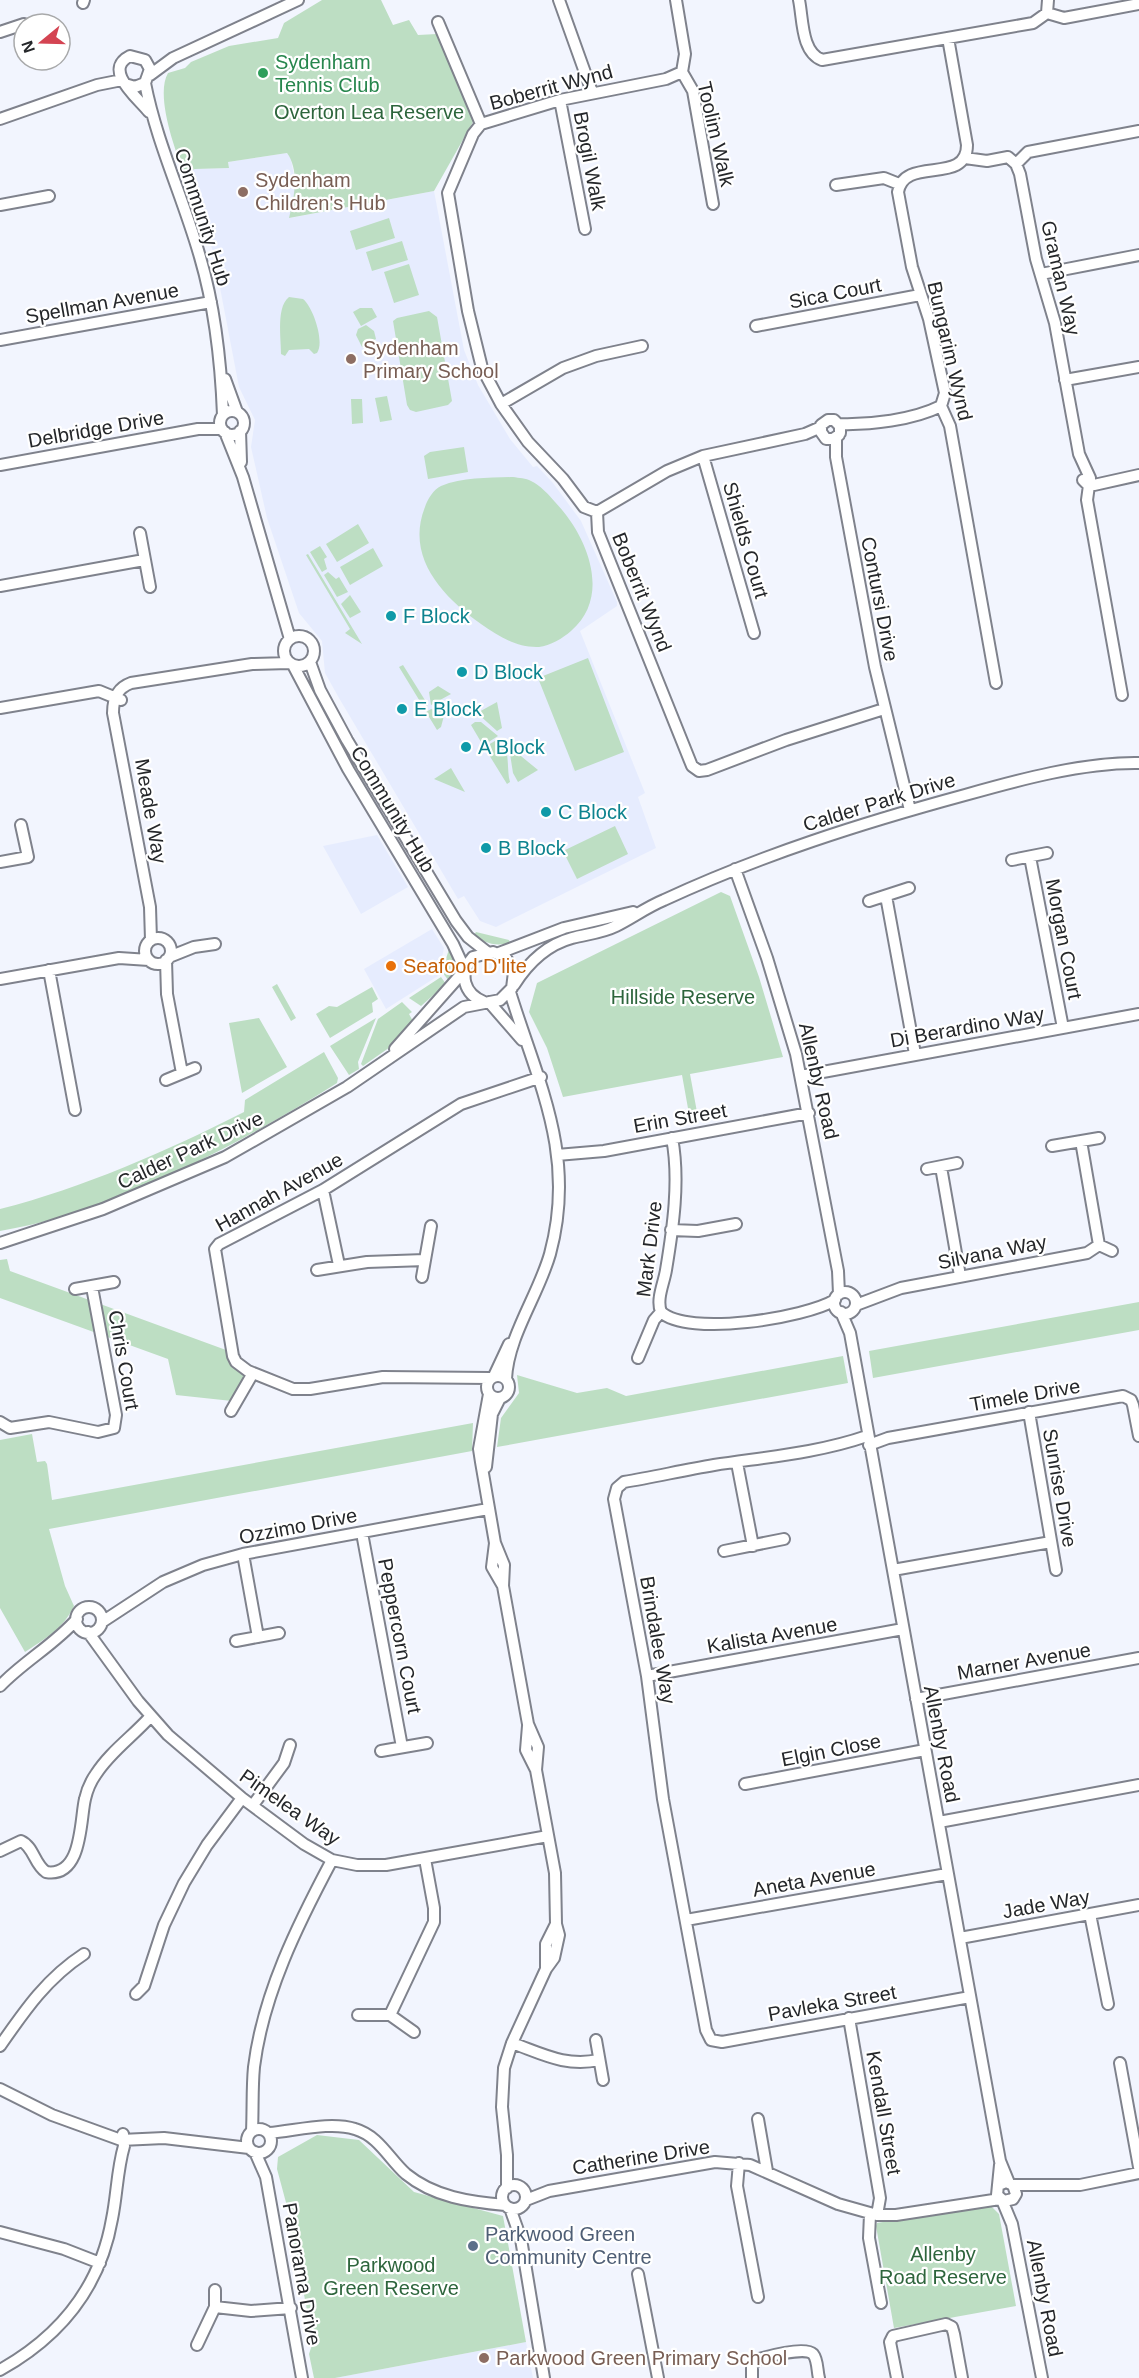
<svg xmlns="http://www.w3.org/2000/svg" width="1139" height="2378" font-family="Helvetica,sans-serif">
  <rect width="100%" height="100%" fill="#f2f5fe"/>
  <path fill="#e6ecfe" d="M287 153 291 159 296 188 290 218 434 191 464 350 478 385 510 439 533 467 537 466 553 483 581 521 617 602V606L580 631 645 793 638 797 656 848 496 927 480 921 464 896 458 899 339 698 325 673 322 641 299 613 267 518 251 447 255 420 239 387 213 251 184 173 195 169 229 168 228 162Z
    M377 835 408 887 361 914 323 846Z
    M432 929 444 948 438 976 386 1009 364 969Z
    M526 2342 533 2378H335Z"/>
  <path fill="#bddec3" d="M322 0H381L393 25 409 20 418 35 437 34 473 122 434 191 289 218C294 198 300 171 287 153L228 162 229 168 195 169 184 173C175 150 155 95 168 73L185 68 191 62 229 46 278 38 284 23Z
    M389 218 395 238 356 250 350 231Z
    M402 241 408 260 372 271 366 252Z
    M409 264 419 295 394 303 384 272Z
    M289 297 303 299C313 307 325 342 317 353L314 354 309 349 289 350 285 356 281 354C281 338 276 307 289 297Z
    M360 308H372L377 317 361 326 353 312Z
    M429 311 437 317 452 401 448 405 416 412 410 410 407 405 393 321 397 318Z
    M366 325 374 331 376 339 362 347 356 335 358 329Z
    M387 396 392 420 380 422 375 398Z
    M351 399H362L363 423 352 424Z
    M464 447 468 472 428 479 424 456 430 452Z
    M513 477C519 478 526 478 531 481 540 485 549 495 555 502 586 534 613 595 571 631 563 638 550 646 539 647 517 648 498 636 481 624 443 597 405 557 425 507 427 500 434 489 441 486 463 477 490 478 513 477Z
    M358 524 369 543 337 562 326 544Z
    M320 546 327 557 324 559 327 569 322 572 310 552Z
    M373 548 383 566 350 585 340 567Z
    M308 554 362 644 345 633 350 629 306 555Z
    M328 572 336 579 339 577 348 592 337 597 324 575Z
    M350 595 361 612 350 618 341 604Z
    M588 658 624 752 575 771 538 678Z
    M403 665 428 705 424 708 399 667Z
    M438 686 451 694 431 705 429 692Z
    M497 702 502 728 497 731 477 713Z
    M431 709 445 712 441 727 437 730 426 712Z
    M475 722H481L498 736 487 743 481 742 471 725Z
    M500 738C511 750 506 769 510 782L507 784 486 750 488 745Z
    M516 752 538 770 518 782 513 773 510 754Z
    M451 768 465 792 434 779Z
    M615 826 628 854 577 879 563 851Z
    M721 892 730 896 759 977 783 1057 690 1074 699 1123 691 1125 682 1075 563 1097 547 1048 529 1012 537 983Z
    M476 932 509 940 510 943C493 947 484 942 474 935Z
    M449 949 456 967 449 981 442 972Z
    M441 977 446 984 421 1006 409 998Z
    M277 984 296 1018 291 1021 272 987Z
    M372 987 378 999 372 1003 373 1012 330 1038 316 1014 329 1006 337 1007Z
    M402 1002 412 1012 409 1014 414 1023 393 1045 363 1066 361 1064 378 1019Z
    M259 1018 287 1067 242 1093 229 1023Z
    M376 1018 358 1062 359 1069 349 1075 330 1046Z
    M324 1052 338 1078 337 1083C242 1143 111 1213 0 1231V1209C83 1188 167 1151 244 1112L245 1100Z
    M7 1259 10 1271 226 1350 232 1366 245 1377 232 1401 176 1395 168 1359 0 1298V1260Z
    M1139 1302V1330L873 1378 869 1351Z
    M843 1356 848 1383 497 1447 501 1418 519 1393 517 1375 577 1393 607 1388 626 1396Z
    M473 1423 472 1451 49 1529 65 1586 74 1606C63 1629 46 1638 25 1652L0 1608V1440L32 1434 37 1462 45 1461 47 1464 52 1500Z
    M317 2135 359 2140 414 2192 503 2216 526 2342 335 2378H314L309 2354 313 2342 288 2210 277 2169 278 2157Z
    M989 2204 999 2214 1016 2306 894 2328 876 2226 877 2223Z"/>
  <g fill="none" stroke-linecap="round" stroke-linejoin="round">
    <g stroke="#7f828c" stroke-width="14">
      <path id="minor" d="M559 0 592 92
        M799 0C803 19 801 52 822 60L1033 23 1047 13 1048 0
        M83 3 84 0
        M1047 13 1064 18 1139 4
        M438 22 481 124
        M0 32 24 24
        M948 38 967 145C967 186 904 155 898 192L912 267 929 319 945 393 941 406 950 426 996 683
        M682 72 693 91 713 204
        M150 75 173 58 298 0
        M145 83C157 144 183 197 200 257 215 308 221 362 223 415
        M125 84 135 87 145 83 150 69 145 60 130 56C102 70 138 98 149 112
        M560 100 585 229
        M0 119 97 85 122 80
        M965 158 987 161 1008 157 1016 164 1020 174 1036 259 1055 323 1079 454 1090 478
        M1016 164 1028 152 1139 131
        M836 185 884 178 899 184
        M0 205 49 196
        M1041 274 1139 255
        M756 326 920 295
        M0 340 211 302
        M225 379 237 412
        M1065 380 1139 367
        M501 404 563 368 596 356 642 346
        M220 423a12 12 0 1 1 24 0a12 12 0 1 1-24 0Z
        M839 424C870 425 913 420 941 406
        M240 431 241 462
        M225 432 243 477 290 639
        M839 435 833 439H826L821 432V425L828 420H834L840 426V433
        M836 438V457L875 667 910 810
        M703 456 754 633
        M0 465 198 429H222
        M1090 478 1087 500 1122 695
        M1083 480 1088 485H1094L1139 475
        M597 512 584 507 563 479 528 442 501 404 482 368 468 311 448 193 473 134 481 124 560 100 666 79 682 72 685 54 676 0
        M597 512 598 532 692 766 699 771 707 770 786 740 884 709
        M597 512 667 471 703 456 805 434 821 427
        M140 533 150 587
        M0 586 144 560
        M284 651a15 15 0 1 1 30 0a15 15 0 1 1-30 0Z
        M310 662 320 690 347 740 456 921 468 937 487 952
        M293 665 348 769 453 944 465 970
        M0 708 99 691 121 700
        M1030 857 1063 1028
        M1012 860 1047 853
        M0 862 28 857 21 825
        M735 869 767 958 796 1054 838 1271 839 1294
        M886 896 915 1054
        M869 901 909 888
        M145 951a13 13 0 1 1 26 0a13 13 0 1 1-26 0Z
        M151 940 150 907 113 713C113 699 117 688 131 683L252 664 289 663
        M499 953 564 928 633 912
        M169 957 194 947 215 944
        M166 960 167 994 182 1073
        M49 970 75 1110
        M0 979 119 958 149 960
        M514 985C528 963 546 945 572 938 587 934 602 933 616 926 632 918 647 907 664 900 761 855 862 823 965 795 1018 780 1084 762 1139 763
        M489 1002 522 1040
        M395 1049 464 971
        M801 1076 1139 1014
        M166 1080 195 1068
        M1081 1141 1099 1245
        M1052 1146 1099 1138
        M557 1155 604 1151 809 1113
        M941 1167 960 1276
        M927 1169 957 1163
        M323 1190 339 1265
        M671 1230 698 1231 736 1224
        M0 1243 103 1209 225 1157 347 1087 464 1007 500 1000 512 988 514 972 506 958 493 952 473 957C458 974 464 994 484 1002
        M317 1270 367 1262 425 1260
        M422 1277 431 1226
        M75 1289 114 1282
        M834 1303a11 11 0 1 1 22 0a11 11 0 1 1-22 0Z
        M856 1305 901 1288 1087 1253 1099 1245 1112 1251
        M661 1312C688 1337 805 1318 835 1300
        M841 1312 850 1333 1000 2161 1009 2183
        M638 1358 654 1320 661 1312C656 1299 664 1283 666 1270 673 1228 680 1180 672 1138
        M487 1387a11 11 0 1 1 22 0a11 11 0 1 1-22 0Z
        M494 1376 509 1344
        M490 1378 383 1377 310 1389H293L248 1371 236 1362 233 1356 215 1249 219 1244 323 1190 461 1104 541 1077
        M506 1379C508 1336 538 1296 550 1254 577 1155 538 1083 510 992
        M489 1394 479 1449 481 1462 495 1543 504 1565 503 1586 528 1724 538 1747 536 1770 555 1873 556 1924 559 1935 554 1958 546 1969 512 2043 504 2068 502 2107 507 2155V2188
        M231 1411 253 1373
        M1029 1412 1056 1570
        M0 1422 10 1428 49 1422 98 1432 114 1428 116 1415 92 1287
        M867 1436C818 1453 766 1457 714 1465 684 1470 654 1477 624 1482L617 1488 614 1499 647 1676 663 1799 706 2030 711 2040 722 2042 970 1997
        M869 1445 888 1438 1123 1396 1131 1400 1133 1405 1139 1436
        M737 1463 753 1546
        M486 1467 492 1414 500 1398
        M362 1533 402 1747
        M495 1543 492 1567 503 1586
        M724 1551 784 1539
        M243 1554 258 1637
        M893 1570 1051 1542
        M76 1620a13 13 0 1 1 26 0a13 13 0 1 1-26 0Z
        M102 1622 163 1582 203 1565 243 1554 488 1509
        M88 1632 138 1701 168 1735 242 1798 304 1844 332 1860 357 1865H386L548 1836
        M236 1641 279 1633
        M647 1676 903 1629
        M0 1686C24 1661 54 1645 77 1619
        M916 1699 1139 1658
        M528 1726 526 1750 536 1770
        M381 1751 427 1743
        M745 1784 925 1750
        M253 1805 284 1763 290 1745
        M939 1822 1139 1785
        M0 1851 21 1841C34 1847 34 1864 46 1872 83 1878 80 1819 85 1799 87 1790 91 1781 96 1774 110 1752 133 1736 150 1717
        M1090 1914 1108 2004
        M686 1920 947 1874
        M960 1938 1139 1905
        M546 1969V1944L556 1924
        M136 1994 144 1986 164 1925 184 1883 207 1845 242 1798
        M358 2015H390L414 2032
        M390 2015 434 1922V1908L425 1859
        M849 2018 880 2198 877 2215
        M596 2040 603 2080
        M512 2043C543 2054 565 2067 599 2060
        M0 2046C25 2010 47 1978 84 1954
        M1120 2063 1139 2167
        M0 2089 52 2115 121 2140 164 2138 249 2148
        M758 2119 767 2171
        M247 2141a12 12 0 1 1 24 0a12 12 0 1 1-24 0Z
        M252 2131C253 2109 252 2088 254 2067 263 1994 298 1924 332 1860
        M269 2133C295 2131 330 2121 355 2129 379 2136 389 2159 406 2174 434 2197 470 2202 505 2205
        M255 2152 266 2177 302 2378
        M739 2163 737 2186 758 2297
        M999 2185 1006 2182 1013 2185 1016 2194 1013 2199 1004 2201 997 2195 1000 2165
        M1013 2185H1080L1139 2173
        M502 2197a12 12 0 1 1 24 0a12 12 0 1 1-24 0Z
        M526 2200 549 2191 715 2162 750 2165 838 2204 877 2215H896L1000 2199
        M1002 2200 1012 2224 1042 2378
        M510 2208 521 2239 544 2378
        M870 2214 869 2238 881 2303
        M0 2232 64 2249 100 2263
        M638 2274 658 2378
        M215 2307 251 2311 291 2308
        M197 2345 215 2307V2290
        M0 2370C59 2337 100 2288 112 2219 117 2195 117 2170 124 2146L123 2134
        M752 2378V2366L756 2360C766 2357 805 2346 813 2354 818 2360 817 2371 819 2378
        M897 2378 890 2342 893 2336 946 2324 952 2327 954 2334 962 2378"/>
    </g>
    <use href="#minor" stroke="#fff" stroke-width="10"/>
  </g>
  <circle fill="#2e9e5b" stroke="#fff" stroke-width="2" cx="263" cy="73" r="6"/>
  <g fill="#8d6e63" stroke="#fff" stroke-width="2">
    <circle cx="243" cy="192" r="6"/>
    <circle cx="351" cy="359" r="6"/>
    <circle cx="484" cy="2358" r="6"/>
  </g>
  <g fill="#0f9aa8" stroke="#fff" stroke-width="2">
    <circle cx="391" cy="616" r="6"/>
    <circle cx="462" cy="672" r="6"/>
    <circle cx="402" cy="709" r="6"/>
    <circle cx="466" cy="747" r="6"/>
    <circle cx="546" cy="812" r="6"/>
    <circle cx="486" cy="848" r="6"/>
  </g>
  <circle fill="#e8710a" stroke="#fff" stroke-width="2" cx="391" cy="966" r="6"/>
  <circle fill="#5c6f8a" stroke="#fff" stroke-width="2" cx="473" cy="2246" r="6"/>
  <g text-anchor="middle" stroke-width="4.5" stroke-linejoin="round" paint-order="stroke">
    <g font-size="20" fill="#27864d" stroke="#fff" text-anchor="start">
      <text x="275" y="69">Sydenham<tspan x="275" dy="23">Tennis Club</tspan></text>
    </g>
    <g font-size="20" fill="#25272a" stroke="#fff">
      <text transform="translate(551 87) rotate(-15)" y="7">Boberrit Wynd</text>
      <text transform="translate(716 134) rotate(77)" y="7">Toolim Walk</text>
      <text transform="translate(590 161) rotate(79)" y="7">Brogil Walk</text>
      <text transform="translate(203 217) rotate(72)" y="7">Community Hub</text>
      <text transform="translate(1061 278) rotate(77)" y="7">Graman Way</text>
      <text transform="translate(835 293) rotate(-11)" y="7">Sica Court</text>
      <text transform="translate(102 303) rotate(-10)" y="7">Spellman Avenue</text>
      <text transform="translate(950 351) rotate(77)" y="7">Bungarim Wynd</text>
      <text transform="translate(96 429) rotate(-10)" y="7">Delbridge Drive</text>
      <text transform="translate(746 540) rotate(74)" y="7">Shields Court</text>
      <text transform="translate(642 592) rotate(68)" y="7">Boberrit Wynd</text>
      <text transform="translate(880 599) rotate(79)" y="7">Contursi Drive</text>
      <text transform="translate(879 802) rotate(-17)" y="7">Calder Park Drive</text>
      <text transform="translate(393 809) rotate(59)" y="7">Community Hub</text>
      <text transform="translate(151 811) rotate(80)" y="7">Meade Way</text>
      <text transform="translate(1064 939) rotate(79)" y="7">Morgan Court</text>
      <text transform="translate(967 1027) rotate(-10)" y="7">Di Berardino Way</text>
      <text transform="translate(819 1081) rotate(77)" y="7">Allenby Road</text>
      <text transform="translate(680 1118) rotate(-10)" y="7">Erin Street</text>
      <text transform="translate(190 1150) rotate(-25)" y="7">Calder Park Drive</text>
      <text transform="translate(279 1192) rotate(-29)" y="7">Hannah Avenue</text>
      <text transform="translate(649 1249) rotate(-83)" y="7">Mark Drive</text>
      <text transform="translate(992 1252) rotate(-11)" y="7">Silvana Way</text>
      <text transform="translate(124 1360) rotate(80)" y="7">Chris Court</text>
      <text transform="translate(1025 1395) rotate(-10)" y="7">Timele Drive</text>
      <text transform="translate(1060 1488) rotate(80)" y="7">Sunrise Drive</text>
      <text transform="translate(298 1526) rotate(-11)" y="7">Ozzimo Drive</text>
      <text transform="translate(772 1635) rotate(-10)" y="7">Kalista Avenue</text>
      <text transform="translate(400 1636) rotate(79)" y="7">Peppercorn Court</text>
      <text transform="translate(658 1640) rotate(80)" y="7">Brindalee Way</text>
      <text transform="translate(1024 1661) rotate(-10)" y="7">Marner Avenue</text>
      <text transform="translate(942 1744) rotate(79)" y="7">Allenby Road</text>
      <text transform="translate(831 1750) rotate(-11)" y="7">Elgin Close</text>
      <text transform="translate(290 1807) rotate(35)" y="7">Pimelea Way</text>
      <text transform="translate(814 1879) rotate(-10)" y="7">Aneta Avenue</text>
      <text transform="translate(1046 1904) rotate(-10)" y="7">Jade Way</text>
      <text transform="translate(832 2003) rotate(-10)" y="7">Pavleka Street</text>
      <text transform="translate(884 2113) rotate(80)" y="7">Kendall Street</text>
      <text transform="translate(641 2157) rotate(-9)" y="7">Catherine Drive</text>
      <text transform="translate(302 2274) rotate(80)" y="7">Panorama Drive</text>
      <text transform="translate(1045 2298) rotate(79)" y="7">Allenby Road</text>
    </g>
    <g font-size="20" fill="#2d653c" stroke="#fff">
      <text x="369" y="119">Overton Lea Reserve</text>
      <text x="683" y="1004">Hillside Reserve</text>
      <text x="943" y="2261">Allenby<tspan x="943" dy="23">Road Reserve</tspan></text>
      <text x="391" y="2272">Parkwood<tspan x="391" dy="23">Green Reserve</tspan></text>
    </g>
    <g font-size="20" fill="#785e54" stroke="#fff" text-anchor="start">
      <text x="255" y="187">Sydenham<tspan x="255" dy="23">Children's Hub</tspan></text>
      <text x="363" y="355">Sydenham<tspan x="363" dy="23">Primary School</tspan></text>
      <text x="496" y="2365">Parkwood Green Primary School</text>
    </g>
    <g font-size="20" fill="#0d838f" stroke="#fff" text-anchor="start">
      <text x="403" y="623">F Block</text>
      <text x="474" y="679">D Block</text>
      <text x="414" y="716">E Block</text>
      <text x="478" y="754">A Block</text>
      <text x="558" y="819">C Block</text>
      <text x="498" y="855">B Block</text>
    </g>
    <g font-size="20" fill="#c56008" stroke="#fff" text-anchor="start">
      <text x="403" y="973">Seafood D'lite</text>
    </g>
    <g font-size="20" fill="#4e5e75" stroke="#fff" text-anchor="start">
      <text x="485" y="2241">Parkwood Green<tspan x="485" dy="23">Community Centre</tspan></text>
    </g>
  </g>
  <g transform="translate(42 42) rotate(251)"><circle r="28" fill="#ffffff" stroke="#a8a9aa" stroke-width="1.5"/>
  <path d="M0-4.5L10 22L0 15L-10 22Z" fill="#d44452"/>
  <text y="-9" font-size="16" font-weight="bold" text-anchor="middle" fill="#25272a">N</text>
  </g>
</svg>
